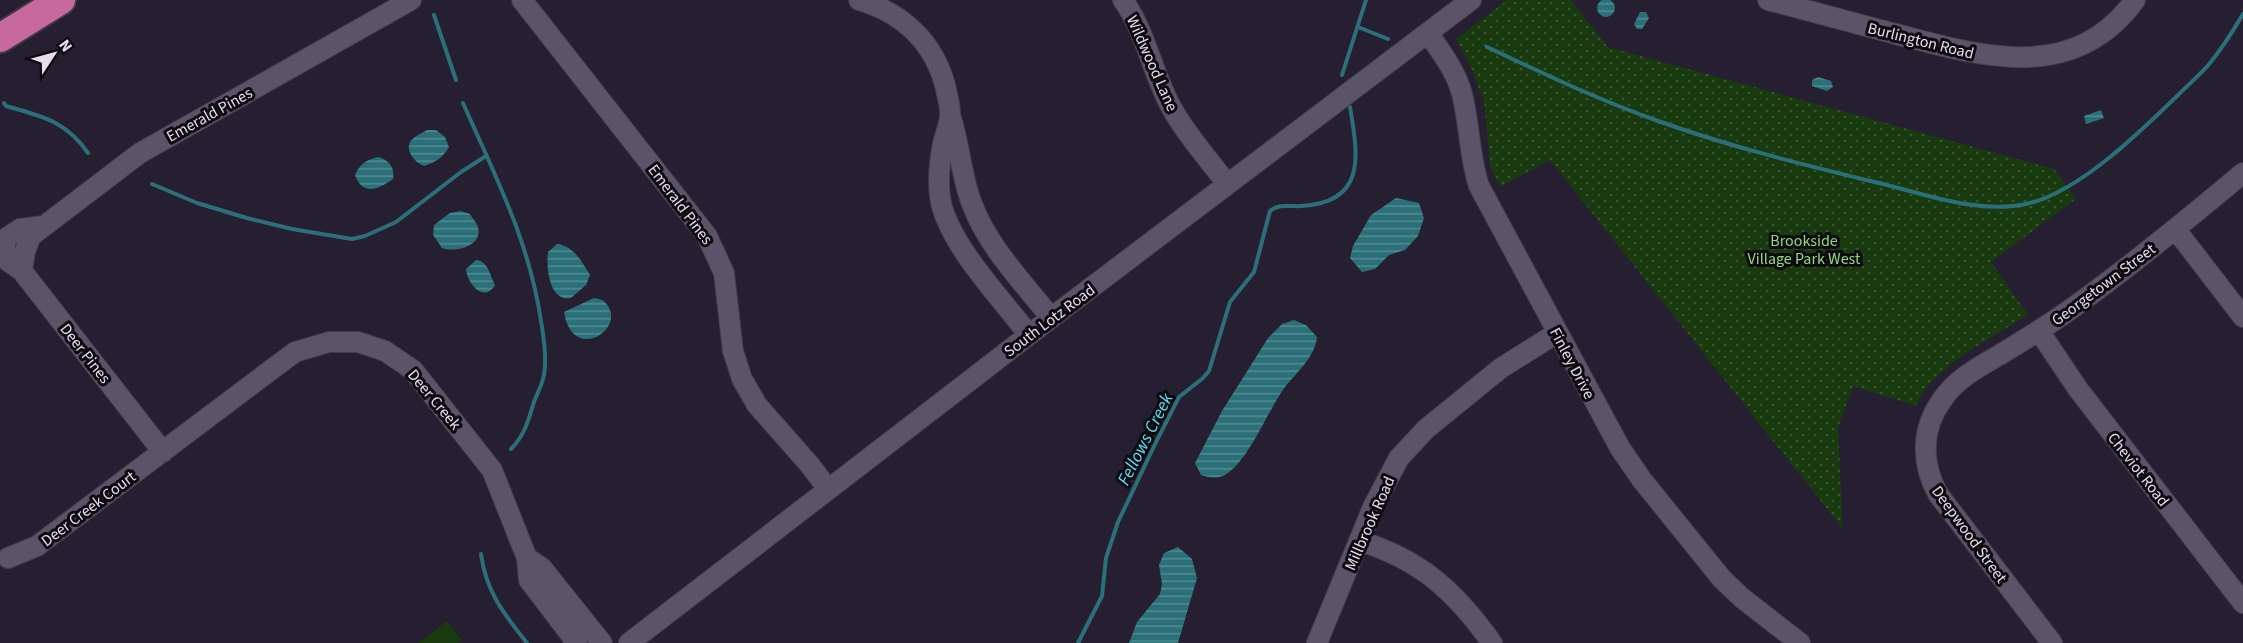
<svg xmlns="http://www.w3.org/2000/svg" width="2243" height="643" font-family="'Source Sans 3',sans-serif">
  <defs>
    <pattern id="park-dots" width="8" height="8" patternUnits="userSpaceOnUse" patternTransform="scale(1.5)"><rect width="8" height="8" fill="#19390f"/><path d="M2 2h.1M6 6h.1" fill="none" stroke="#3a5532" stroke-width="1.8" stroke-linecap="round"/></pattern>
    <pattern id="water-rules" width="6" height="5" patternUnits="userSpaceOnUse" patternTransform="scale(1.5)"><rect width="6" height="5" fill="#2b7078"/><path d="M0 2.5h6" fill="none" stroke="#548b92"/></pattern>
  </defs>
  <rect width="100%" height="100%" fill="#261e31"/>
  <path fill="#19390f" d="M447 621 462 640 459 643H419Z"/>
  <path fill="url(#park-dots)" d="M1507 0H1571L1608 47 2054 169 2076 199 1991 262 2028 315C1992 338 1933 366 1916 406L1853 386 1838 428 1843 529 1550 160 1500 187 1490 165 1484 101 1468 61 1456 39Z"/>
  <path fill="url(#water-rules)" d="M1597 8a9 9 0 1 1 18 0a9 9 0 1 1-18 0Z
    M1640 12H1646L1649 18 1642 29H1637L1634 24Z
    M1818 77 1831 81 1833 87 1827 91 1812 86V80Z
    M2101 110 2104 118 2086 124 2084 116Z
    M427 130H436L445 137 449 147C443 158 435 162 424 166 416 163 405 152 410 142 413 137 422 133 427 130Z
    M378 157C389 160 395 167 393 179 379 189 363 197 355 175 360 164 366 160 378 157Z
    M1396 198 1419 203 1424 218 1418 236 1405 250 1389 255 1375 269 1362 272 1350 258 1353 246 1371 215Z
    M461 211 470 214C472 218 477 223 478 227 483 246 456 253 442 248L433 235 434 225 450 213Z
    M557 244C574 246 582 262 590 275L586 285 571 298C549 302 546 267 548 252Z
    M476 260C488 261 490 275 495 285 484 304 467 283 466 269Z
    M594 298C601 299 606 301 609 308 622 332 572 362 564 312Z
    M1294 320 1306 325 1317 337C1315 357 1297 372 1285 387 1267 412 1251 456 1228 473 1220 479 1210 478 1201 475L1195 463 1222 411 1268 338 1282 324Z
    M1178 547 1192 559 1197 578 1178 643H1129L1137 622 1160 594 1162 584 1159 565 1164 553Z"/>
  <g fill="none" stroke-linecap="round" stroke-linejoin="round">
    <path stroke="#2b7078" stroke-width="4" d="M434 15 456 80
      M1358 27 1388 39
      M1487 47C1544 74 1601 101 1661 122 1734 148 1809 166 1883 184 1928 195 1979 214 2026 204 2078 193 2140 132 2178 95 2189 84 2201 74 2210 63 2223 47 2233 31 2243 14
      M1342 75 1366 0
      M4 103 6 106C42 116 66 121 88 153
      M463 103C495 176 529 240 541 321 544 338 547 358 544 375 542 386 536 395 533 405 528 422 524 436 511 449
      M152 184 197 203 247 218 292 229 352 239 365 236 396 222 461 172 486 156
      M481 554C486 592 504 614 527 643
      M1078 643 1102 596 1106 558 1118 522 1157 440 1179 397 1203 378 1209 371 1230 302 1254 272 1270 211C1279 203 1291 207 1301 206 1367 203 1358 155 1350 107"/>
    <g stroke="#423b4b" stroke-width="22">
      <path id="minor" d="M522 0 707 236 724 273 733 351 742 379 757 405 809 464 828 489
        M859 0C902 13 933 41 945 85 947 95 951 107 950 117 949 126 945 135 943 144 939 164 937 187 942 207 955 251 1001 298 1029 335
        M1123 0C1145 31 1151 67 1168 101 1183 131 1207 157 1227 184
        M1768 0C1811 11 1853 23 1896 34 1980 56 2073 85 2135 0
        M1428 33C1441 52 1456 71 1462 94 1470 125 1469 156 1479 186L1620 448 1642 480 1722 579 1742 598 1800 643
        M951 118C960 146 961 176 972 204 988 247 1023 282 1051 318
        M2176 230 2243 317
        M22 271 5 259V239L20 229 44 226
        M2039 331 2078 389 2243 603
        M163 452 22 271 25 251 31 236 140 153 411 0
        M1360 541C1421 560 1456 592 1492 643
        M8 558 37 546 295 352 329 342H358L385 351 413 370 492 470 527 558 529 580 577 643
        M527 558 542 568 602 643
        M629 643 1051 318 1471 0
        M1317 643 1373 507 1399 458 1426 429 1501 368 1557 333
        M2052 643 1938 494C1921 463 1921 429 1942 400 1957 377 1983 365 2006 351 2029 337 2050 324 2071 309 2131 266 2187 220 2243 173"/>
    </g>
    <g stroke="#423b4b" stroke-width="32">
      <path id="highway" d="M0 38 61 0"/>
    </g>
    <use href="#minor" stroke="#5b5368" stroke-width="20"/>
    <use href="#highway" stroke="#c7699e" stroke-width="28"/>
  </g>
  <g text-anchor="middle" stroke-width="6" stroke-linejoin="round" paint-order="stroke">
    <g font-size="16" fill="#e3deeb" stroke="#0d0a12">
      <text transform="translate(1921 40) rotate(14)" y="6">Burlington Road</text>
      <text transform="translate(1153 63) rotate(66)" y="6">Wildwood Lane</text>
      <text transform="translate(209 114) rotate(-29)" y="6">Emerald Pines</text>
      <text transform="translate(681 204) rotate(53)" y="6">Emerald Pines</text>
      <text transform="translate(2103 284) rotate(-37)" y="6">Georgetown Street</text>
      <text transform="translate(1049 320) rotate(-37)" y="6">South Lotz Road</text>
      <text transform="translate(86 353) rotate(52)" y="6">Deer Pines</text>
      <text transform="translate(1573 363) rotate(62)" y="6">Finley Drive</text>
      <text transform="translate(435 399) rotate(50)" y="6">Deer Creek</text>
      <text transform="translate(2139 469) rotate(52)" y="6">Cheviot Road</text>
      <text transform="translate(88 508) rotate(-37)" y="6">Deer Creek Court</text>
      <text transform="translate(1369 523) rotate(-66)" y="6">Millbrook Road</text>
      <text transform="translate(1970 534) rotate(54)" y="6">Deepwood Street</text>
    </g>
    <g font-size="16" fill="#90d97c" stroke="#0d0a12">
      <text x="1804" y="246">Brookside<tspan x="1804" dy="18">Village Park West</tspan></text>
    </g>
    <g font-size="18" font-style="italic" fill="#5ee2f1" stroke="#0d0a12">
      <text transform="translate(1145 439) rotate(-63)" y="6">Fellows Creek</text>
    </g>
  </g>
  <g transform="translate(54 54) rotate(54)" stroke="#0d0a12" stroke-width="4.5" paint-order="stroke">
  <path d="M0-4.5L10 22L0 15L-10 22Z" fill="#e3deeb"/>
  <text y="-9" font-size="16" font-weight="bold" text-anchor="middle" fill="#e3deeb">N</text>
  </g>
</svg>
